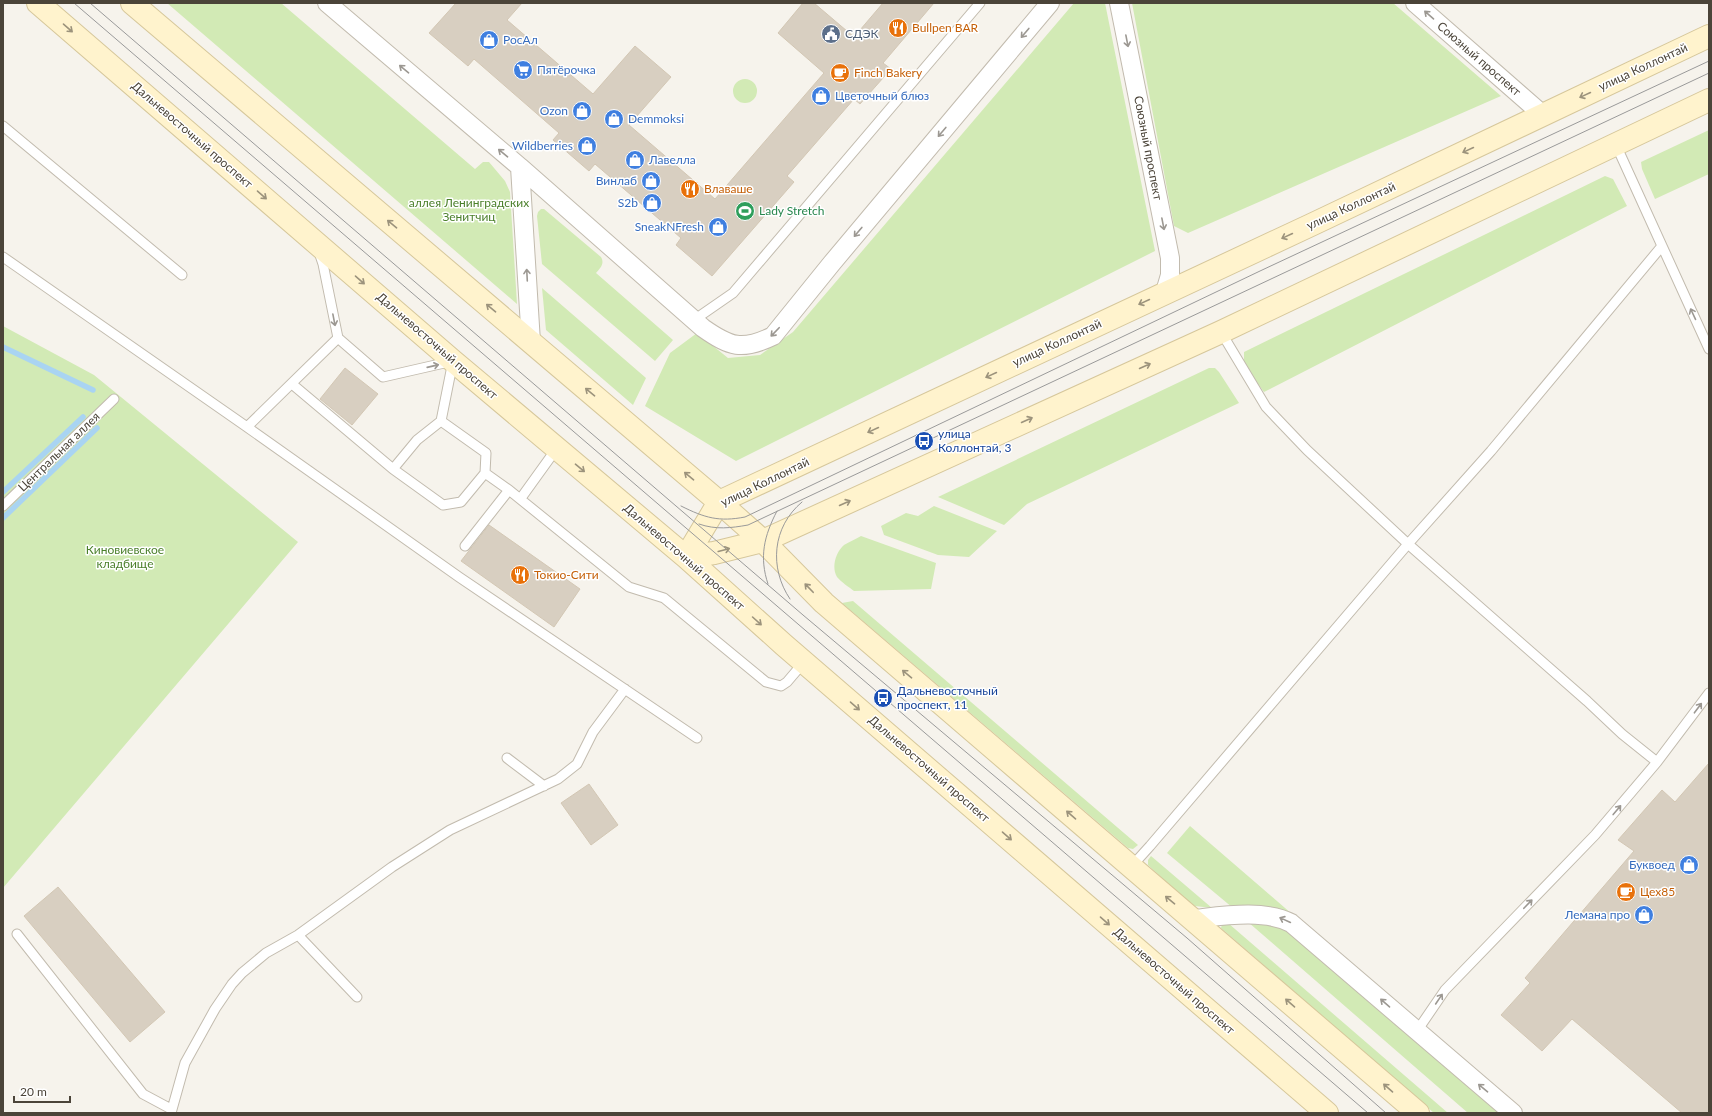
<svg xmlns="http://www.w3.org/2000/svg" width="1712" height="1116" font-family="Lato,sans-serif">
  <rect width="100%" height="100%" fill="#f6f3ec"/>
  <path fill="#d2eab5" d="M167 3H281L475 169 483 162H489L505 181 510 192 517 304Z
    M1074 3H1105L1155 251 736 461 645 406 670 353 697 333 728 358 760 355 793 332Z
    M1132 3H1393L1501 96 1188 233 1174 226Z
    M733 91a12 12 0 1 1 24 0a12 12 0 1 1-24 0Z
    M1709 130V174L1655 199 1642 169 1641 162Z
    M1605 176 1613 179 1627 206 1264 392 1244 365V352Z
    M541 209H544L601 257C605 264 600 268 596 273L673 340 655 361 542 264 537 216 538 212Z
    M542 288 646 378 633 405 546 330Z
    M3 326 94 375 298 542 3 888Z
    M1209 368H1215L1219 372 1239 403 1027 504 1004 525 938 497Z
    M934 506 997 531 969 557 938 555 884 535 881 526 906 513 918 516Z
    M861 536 936 563 931 589 854 591C849 587 841 582 837 577 831 567 836 552 844 545 849 542 856 539 861 536Z
    M853 601 1138 845 1133 849 1128 848 842 603Z
    M1190 826 1410 1016 1281 910 1233 908 1167 853Z
    M1151 856 1212 908 1195 906 1187 901 1148 865V860Z
    M1248 922 1278 924 1501 1113H1468Z
    M1228 923 1448 1113H1434L1221 928 1222 924Z"/>
  <g fill="none" stroke-linecap="round" stroke-linejoin="round">
    <path stroke="#a9d4f2" stroke-width="5.5" d="M3 347 93 390
      M3 492 83 417
      M3 518 97 428"/>
  </g>
  <path fill="#d8cfc1" stroke="#d3c7b4" d="M456 3H522L507 20 593 94 635 46 671 77 629 125 715 199 824 73 778 33 803 3H814L854 37 883 3H934L883 63 891 69 860 104 854 99 787 176 794 182 712 276 676 245 681 238 595 164 589 171 553 140 559 133 474 59 468 66 429 33Z
    M345 368 378 394 352 425 320 399Z
    M489 525 580 589 554 627 461 561Z
    M1709 763V1113H1682L1572 1019 1542 1051 1501 1015 1530 983 1525 978 1634 851 1618 840 1662 790 1675 802Z
    M589 784 618 825 591 845 561 803Z
    M58 887 165 1012 130 1042 24 916Z"/>
  <g fill="none" stroke-linecap="round" stroke-linejoin="round">
    <g stroke="#c2bbae" stroke-width="11">
      <path id="service" d="M3 126 182 275
        M1616 145 1709 349
        M319 252 323 264 338 338 383 377 453 361 441 421 486 453 485 473 461 502 443 505 393 469 417 440 441 421
        M3 257 247 427
        M694 320 733 293 980 3
        M1221 332 1266 407 1307 450 1408 544 1587 701 1622 734 1657 762
        M338 338 247 427 459 577 697 738
        M292 384 393 469
        M485 473 509 490
        M521 498 557 448
        M3 506 114 399
        M465 546 509 490 629 587 664 598 766 682 781 686 787 682 804 662
        M507 758 544 786
        M1131 867 1150 846 1408 544 1491 451 1662 246
        M17 934 143 1094 171 1109
        M298 935 357 997
        M1417 1031 1445 990 1595 835 1657 762 1709 693
        M171 1113 185 1063 215 1009 232 984 242 973 266 953 298 935 392 867 450 830 558 779 577 764 593 732 625 689"/>
    </g>
    <g stroke="#c2bbae" stroke-width="20">
      <path id="minor" d="M327 3 520 167 531 342
        M1119 3 1170 258V275L1165 292
        M1415 3 1543 115
        M520 167 703 328C730 347 742 351 773 336L832 263 1050 3
        M1193 919C1222 916 1264 909 1291 923L1513 1113"/>
    </g>
    <g stroke="#d6c79b" stroke-width="24">
      <path id="secondary" d="M38 3 453 361 686 557 784 645 1327 1113
        M132 3 719 502 763 541 824 603 1418 1113
        M686 557 719 502 1311 225 1709 36
        M686 557 714 553 763 541 1221 332 1709 100"/>
    </g>
    <use href="#service" stroke="#fff" stroke-width="9"/>
    <use href="#minor" stroke="#fff" stroke-width="18"/>
    <use href="#secondary" stroke="#fff3cd" stroke-width="22"/>
    <path stroke="#9a9a9a" stroke-width="1" d="M74 3 1368 1113
      M90 3 803 615 1187 938 1386 1113
      M681 506C705 518 719 522 745 517L1260 271 1709 61
      M699 524C716 530 731 528 748 525L1709 73
      M768 584C759 557 764 536 777 511
      M790 599C769 568 772 527 802 502"/>
  </g>
  <defs><path id="oneway-shaft" d="M-6 0H5M1.5-3L5.5 0L1.5 3" fill="none" stroke-width="1.6" stroke-linecap="round" stroke-linejoin="round"/></defs>
  <g stroke="#9c9892">
    <use href="#oneway-shaft" transform="translate(1429 15) rotate(-139)"/>
    <use href="#oneway-shaft" transform="translate(1025 33) rotate(130)"/>
    <use href="#oneway-shaft" transform="translate(1127 41) rotate(79)"/>
    <use href="#oneway-shaft" transform="translate(404 69) rotate(-140)"/>
    <use href="#oneway-shaft" transform="translate(942 132) rotate(130)"/>
    <use href="#oneway-shaft" transform="translate(503 153) rotate(-140)"/>
    <use href="#oneway-shaft" transform="translate(1163 224) rotate(79)"/>
    <use href="#oneway-shaft" transform="translate(858 232) rotate(130)"/>
    <use href="#oneway-shaft" transform="translate(527 275) rotate(-93)"/>
    <use href="#oneway-shaft" transform="translate(1693 314) rotate(-115)"/>
    <use href="#oneway-shaft" transform="translate(334 320) rotate(79)"/>
    <use href="#oneway-shaft" transform="translate(775 332) rotate(134)"/>
    <use href="#oneway-shaft" transform="translate(433 366) rotate(-13)"/>
    <use href="#oneway-shaft" transform="translate(1698 708) rotate(-53)"/>
    <use href="#oneway-shaft" transform="translate(1617 810) rotate(-50)"/>
    <use href="#oneway-shaft" transform="translate(1528 904) rotate(-46)"/>
    <use href="#oneway-shaft" transform="translate(1285 920) rotate(-155)"/>
    <use href="#oneway-shaft" transform="translate(1439 999) rotate(-56)"/>
    <use href="#oneway-shaft" transform="translate(1385 1003) rotate(-139)"/>
    <use href="#oneway-shaft" transform="translate(1483 1088) rotate(-140)"/>
  </g>
  <g stroke="#9c937c">
    <use href="#oneway-shaft" transform="translate(68 28) rotate(41)"/>
    <use href="#oneway-shaft" transform="translate(1585 95) rotate(155)"/>
    <use href="#oneway-shaft" transform="translate(1468 150) rotate(155)"/>
    <use href="#oneway-shaft" transform="translate(262 195) rotate(41)"/>
    <use href="#oneway-shaft" transform="translate(392 224) rotate(-140)"/>
    <use href="#oneway-shaft" transform="translate(1287 236) rotate(155)"/>
    <use href="#oneway-shaft" transform="translate(360 280) rotate(41)"/>
    <use href="#oneway-shaft" transform="translate(1144 302) rotate(155)"/>
    <use href="#oneway-shaft" transform="translate(491 308) rotate(-140)"/>
    <use href="#oneway-shaft" transform="translate(1145 366) rotate(-24)"/>
    <use href="#oneway-shaft" transform="translate(991 375) rotate(155)"/>
    <use href="#oneway-shaft" transform="translate(590 392) rotate(-140)"/>
    <use href="#oneway-shaft" transform="translate(1027 420) rotate(-24)"/>
    <use href="#oneway-shaft" transform="translate(873 430) rotate(155)"/>
    <use href="#oneway-shaft" transform="translate(580 468) rotate(40)"/>
    <use href="#oneway-shaft" transform="translate(689 476) rotate(-140)"/>
    <use href="#oneway-shaft" transform="translate(845 503) rotate(-24)"/>
    <use href="#oneway-shaft" transform="translate(724 550) rotate(-15)"/>
    <use href="#oneway-shaft" transform="translate(809 588) rotate(-134)"/>
    <use href="#oneway-shaft" transform="translate(757 621) rotate(42)"/>
    <use href="#oneway-shaft" transform="translate(907 674) rotate(-140)"/>
    <use href="#oneway-shaft" transform="translate(855 706) rotate(41)"/>
    <use href="#oneway-shaft" transform="translate(1071 815) rotate(-139)"/>
    <use href="#oneway-shaft" transform="translate(1007 836) rotate(41)"/>
    <use href="#oneway-shaft" transform="translate(1170 900) rotate(-140)"/>
    <use href="#oneway-shaft" transform="translate(1105 921) rotate(41)"/>
    <use href="#oneway-shaft" transform="translate(1290 1003) rotate(-139)"/>
    <use href="#oneway-shaft" transform="translate(1388 1088) rotate(-139)"/>
  </g>
  <defs>
    <g id="restaurant-disc" transform="scale(1)"><circle r="9.5" fill="#e8710a" stroke="#fff"/><path d="M-5-6h1v4h1v-4h1v4h1v-4h1v5L-1.5 .5V6h-2V.5L-5-1ZM5-6V6H3V1.5H1.5Q1.5-4 5-6Z" fill="#fff"/></g>
    <g id="civic-disc" transform="scale(1)"><circle r="9.5" fill="#5c6f8a" stroke="#fff"/><path d="M-.6-6.5H3V-4.5H.6V-3L4-1V1h2V6H-6V1h2V-1L-.6-3ZM-1.2 2.5V6h2.4V2.5Z" fill="#fff"/></g>
    <g id="shop-disc" transform="scale(1)"><circle r="9.5" fill="#3f7fe0" stroke="#fff"/><path d="M-5-2.5h2.3a2.7 3.5 0 0 1 5.4 0H5L5.5 6h-11ZM-1.5-2.5h3a1.5 2.3 0 0 0-3 0Z" fill="#fff"/></g>
    <g id="supermarket-disc" transform="scale(1)"><circle r="9.5" fill="#3f7fe0" stroke="#fff"/><path d="M-6-5.5h2.5l.6 2H6L4.5 2H-2.5L-4.4-4H-6ZM-1.5 3.2a1.3 1.3 0 1 0 .1 0ZM3 3.2a1.3 1.3 0 1 0 .1 0Z" fill="#fff"/></g>
    <g id="cafe-disc" transform="scale(1)"><circle r="9.5" fill="#e8710a" stroke="#fff"/><path d="M-5.5-4.5H6V0H3Q3 3.5 0 3.5H-2.5Q-5.5 3.5-5.5 0ZM3-3.2v2h1.7v-2ZM-6 4.5H4V6H-6Z" fill="#fff"/></g>
    <g id="stadium-disc" transform="scale(1)"><circle r="9.5" fill="#2e9e5b" stroke="#fff"/><path d="M0-5a6.5 5 0 1 0 0 10a6.5 5 0 1 0 0-10ZM-3.5-1.8h7v3.6h-7Z" fill="#fff"/></g>
    <g id="bus-disc" transform="scale(1)"><circle r="9.5" fill="#1a4fb4" stroke="#fff"/><path d="M-5-6H5V4H4V6H2V4H-2V6H-4V4H-5ZM-3.5-4V0h7V-4ZM-3.5 1.2v1.5H-2V1.2ZM2 1.2v1.5H3.5V1.2Z" fill="#fff"/></g>
  </defs>
  <g fill-rule="evenodd">
    <use href="#restaurant-disc" x="898" y="28"/>
    <use href="#civic-disc" x="831" y="34"/>
    <use href="#shop-disc" x="489" y="40"/>
    <use href="#supermarket-disc" x="523" y="70"/>
    <use href="#cafe-disc" x="840" y="73"/>
    <use href="#shop-disc" x="821" y="96"/>
    <use href="#shop-disc" x="582" y="111"/>
    <use href="#shop-disc" x="614" y="119"/>
    <use href="#shop-disc" x="587" y="146"/>
    <use href="#shop-disc" x="635" y="160"/>
    <use href="#shop-disc" x="651" y="181"/>
    <use href="#restaurant-disc" x="690" y="189"/>
    <use href="#shop-disc" x="652" y="203"/>
    <use href="#stadium-disc" x="745" y="211"/>
    <use href="#shop-disc" x="718" y="227"/>
    <use href="#bus-disc" x="924" y="441"/>
    <use href="#restaurant-disc" x="520" y="575"/>
    <use href="#bus-disc" x="883" y="698"/>
    <use href="#shop-disc" x="1689" y="865"/>
    <use href="#cafe-disc" x="1626" y="892"/>
    <use href="#shop-disc" x="1644" y="915"/>
  </g>
  <g text-anchor="middle" stroke-width="3" stroke-linejoin="round" paint-order="stroke">
    <g font-size="12" fill="#c56008" stroke="#fff" text-anchor="start">
      <text x="912" y="32">Bullpen BAR</text>
      <text x="854" y="77">Finch Bakery</text>
      <text x="704" y="193">Влаваше</text>
      <text x="534" y="579">Токио-Сити</text>
      <text x="1640" y="896">Цех85</text>
    </g>
    <g font-size="12" fill="#4e5e75" stroke="#fff" text-anchor="start">
      <text x="845" y="38">СДЭК</text>
    </g>
    <g font-size="12" fill="#366cbe" stroke="#fff" text-anchor="end">
      <text x="503" y="44" text-anchor="start">РосАл</text>
      <text x="537" y="74" text-anchor="start">Пятёрочка</text>
      <text x="835" y="100" text-anchor="start">Цветочный блюз</text>
      <text x="568" y="115">Ozon</text>
      <text x="628" y="123" text-anchor="start">Demmoksi</text>
      <text x="573" y="150">Wildberries</text>
      <text x="649" y="164" text-anchor="start">Лавелла</text>
      <text x="637" y="185">Винлаб</text>
      <text x="638" y="207">S2b</text>
      <text x="704" y="231">SneakNFresh</text>
      <text x="1675" y="869">Буквоед</text>
      <text x="1630" y="919">Лемана про</text>
    </g>
    <g font-size="12" fill="#4b4439" stroke="#fff">
      <text transform="translate(1479 59) rotate(41)" y="4">Союзный проспект</text>
      <text transform="translate(1643 67) rotate(-25)" y="4">улица Коллонтай</text>
      <text transform="translate(192 135) rotate(41)" y="4">Дальневосточный проспект</text>
      <text transform="translate(1148 148) rotate(79)" y="4">Союзный проспект</text>
      <text transform="translate(1351 206) rotate(-25)" y="4">улица Коллонтай</text>
      <text transform="translate(1057 343) rotate(-25)" y="4">улица Коллонтай</text>
      <text transform="translate(437 346) rotate(41)" y="4">Дальневосточный проспект</text>
      <text transform="translate(59 452) rotate(-44)" y="4">Центральная аллея</text>
      <text transform="translate(765 482) rotate(-26)" y="4">улица Коллонтай</text>
      <text transform="translate(684 557) rotate(41)" y="4">Дальневосточный проспект</text>
      <text transform="translate(929 769) rotate(41)" y="4">Дальневосточный проспект</text>
      <text transform="translate(1174 981) rotate(41)" y="4">Дальневосточный проспект</text>
    </g>
    <g font-size="12" fill="#4a7f2a" stroke="#fff">
      <text x="469" y="207">аллея Ленинградских<tspan x="469" dy="14">Зенитчиц</tspan></text>
      <text x="125" y="554">Киновиевское<tspan x="125" dy="14">кладбище</tspan></text>
    </g>
    <g font-size="12" fill="#27864d" stroke="#fff" text-anchor="start">
      <text x="759" y="215">Lady Stretch</text>
    </g>
    <g font-size="12" fill="#164399" stroke="#fff" text-anchor="start">
      <text x="938" y="438">улица<tspan x="938" dy="14">Коллонтай, 3</tspan></text>
      <text x="897" y="695">Дальневосточный<tspan x="897" dy="14">проспект, 11</tspan></text>
    </g>
  </g>
  <rect width="1712" height="1116" fill="none" stroke="#4b4439" stroke-width="8"/>
  <path d="M14 1096v6h56v-6" fill="none" stroke="#4b4439" stroke-width="2"/>
  <text x="20" y="1096" font-size="12" fill="#4b4439" stroke="#ffffff" stroke-width="3" paint-order="stroke">20 m</text>
</svg>
